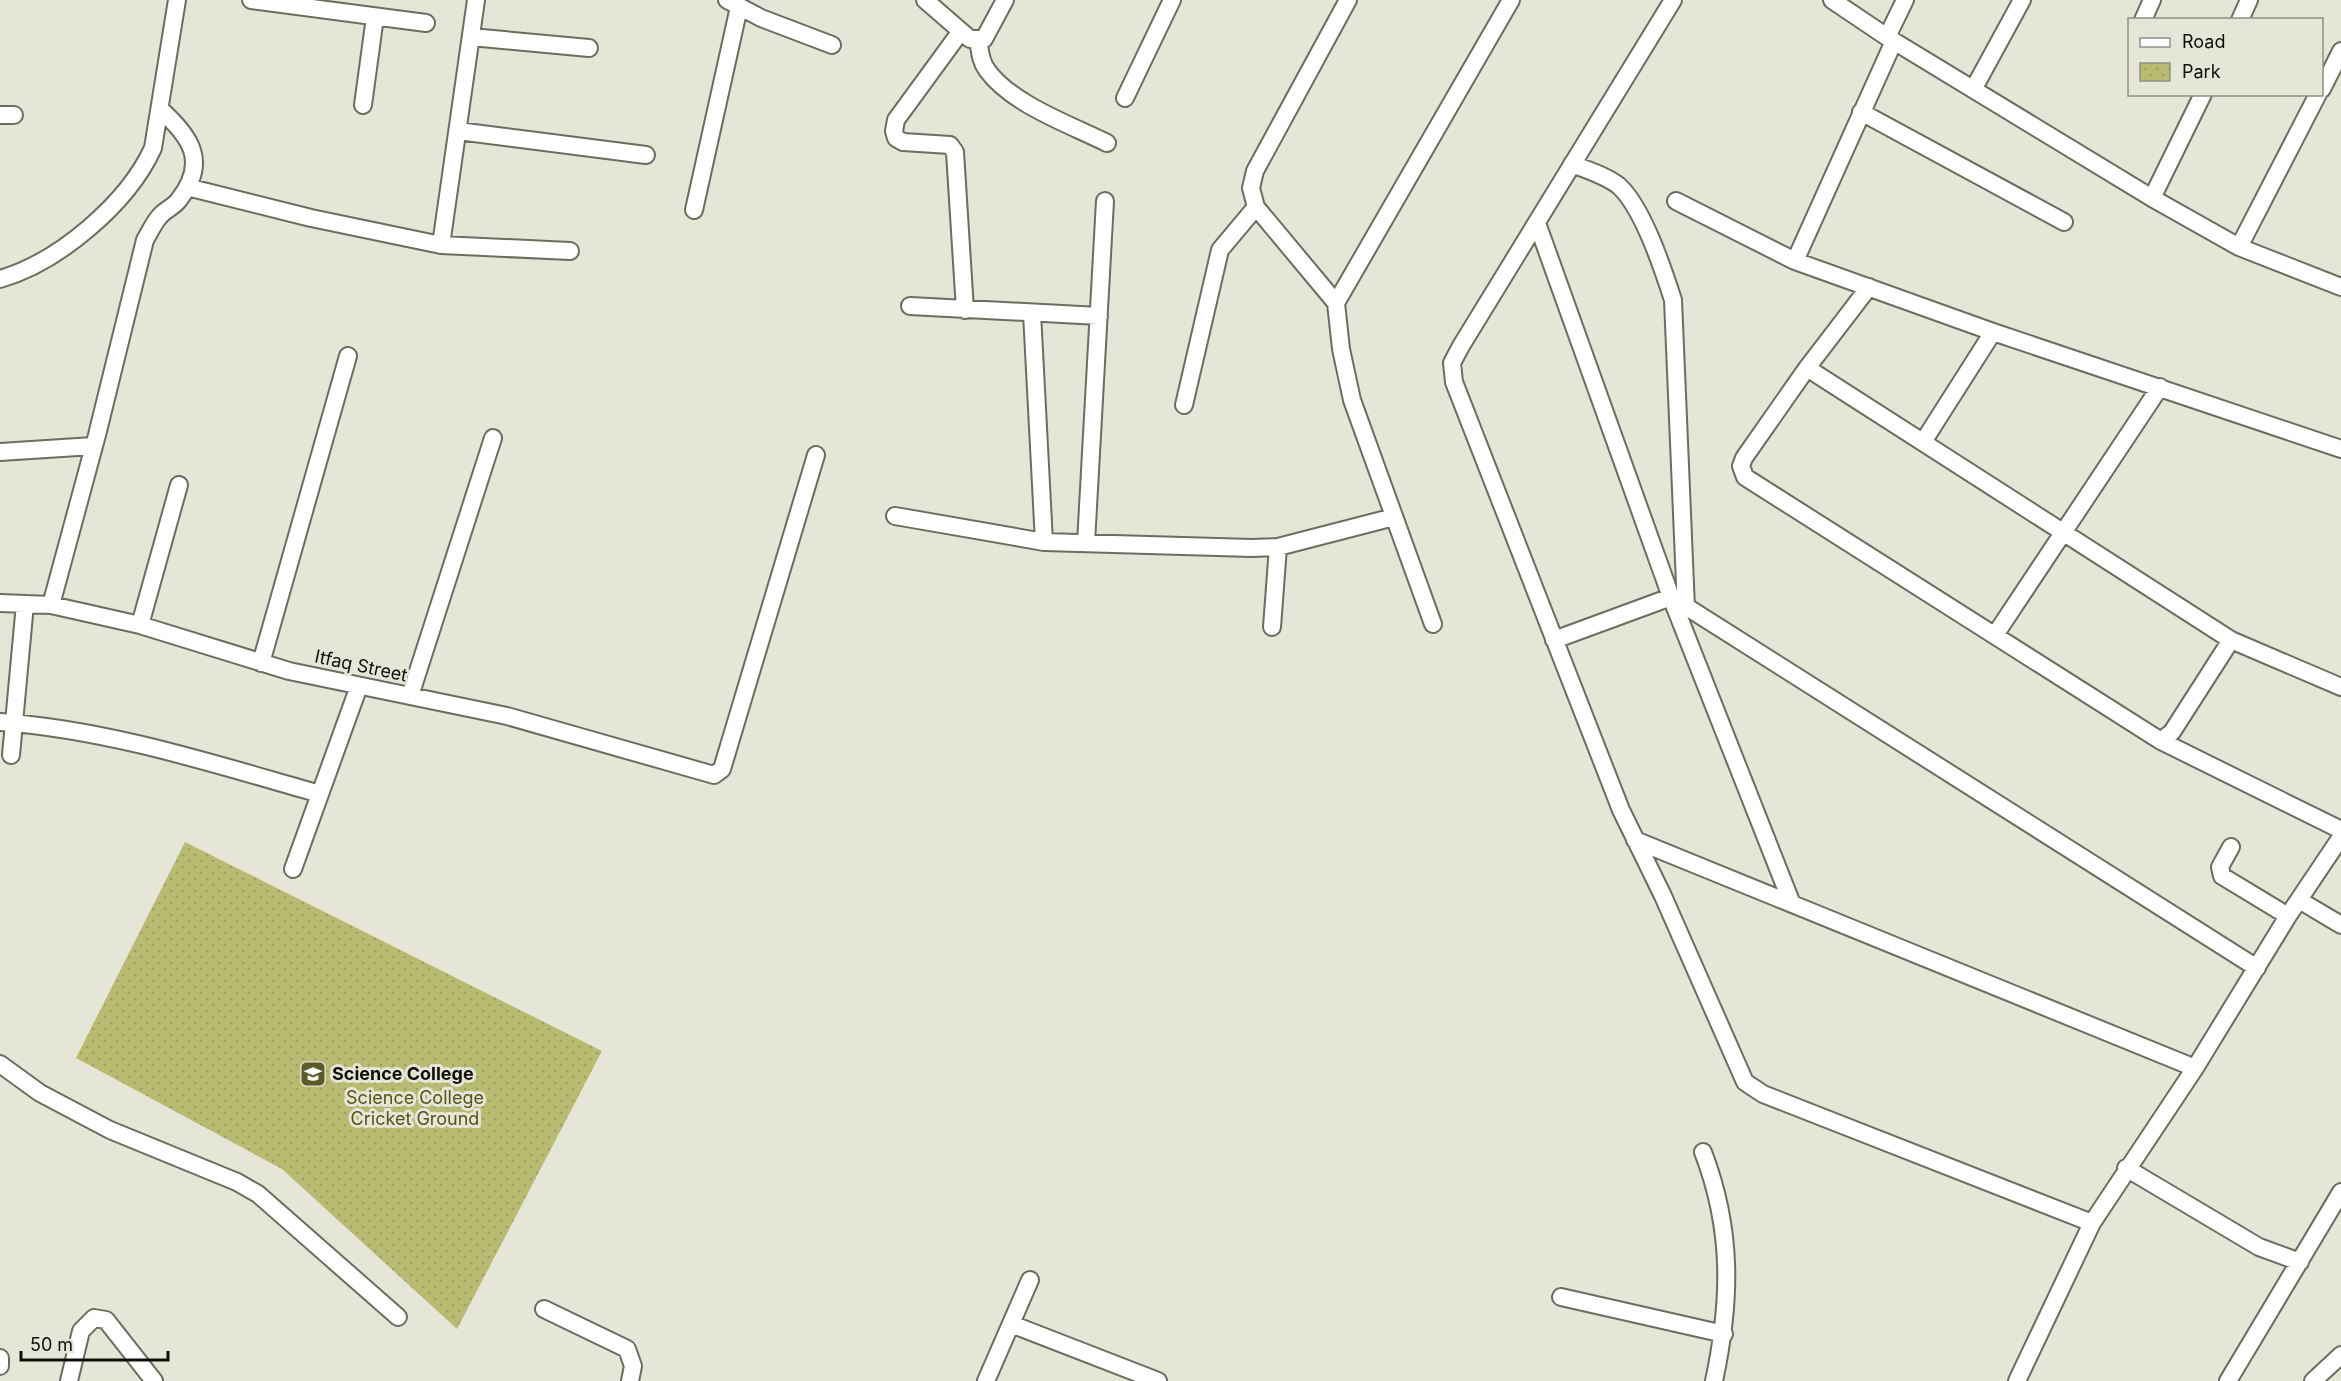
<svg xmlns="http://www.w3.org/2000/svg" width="2341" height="1381" font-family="Inter,sans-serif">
  <defs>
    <pattern id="park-dots" width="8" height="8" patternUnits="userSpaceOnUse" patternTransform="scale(1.5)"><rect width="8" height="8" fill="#babb73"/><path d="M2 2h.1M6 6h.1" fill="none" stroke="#9fa062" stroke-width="1.8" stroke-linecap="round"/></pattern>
  </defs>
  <rect width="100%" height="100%" fill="#e5e6d7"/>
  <path fill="url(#park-dots)" d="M185 842 602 1051 457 1329 282 1169 76 1058Z"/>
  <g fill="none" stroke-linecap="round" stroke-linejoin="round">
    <g stroke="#6c6c5f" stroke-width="20">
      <path id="minor" d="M251 0 426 23
        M727 0 761 18 832 45
        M925 0 970 39H984L1005 0
        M1348 0 1255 171 1251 188 1256 207 1336 303 1341 349 1352 400 1433 624
        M1673 0 1461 346 1452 363 1454 382 1621 810 1663 896 1745 1082 1763 1094 2092 1223
        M1832 0 1887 37 2152 198 2239 247 2341 287
        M2143 20 2152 0
        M2240 20 2249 0
        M961 31 896 120 894 131 896 138 903 142 950 145 955 152 965 310
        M471 37 589 48
        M1887 37 1905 0
        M978 39C980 50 980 61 987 70 1011 104 1071 125 1107 143
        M1974 88 2022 0
        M2322 89 2341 51
        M1125 98 1172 0
        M363 105 375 17
        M1861 112 2064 222
        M0 115H14
        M458 131 646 155
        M1572 164C1587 170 1607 176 1619 186 1643 208 1663 269 1673 300L1686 608
        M187 187 311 218 441 245 570 251
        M2152 198 2203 94
        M1676 201 1795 261 1993 332 2341 449
        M694 210 739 7
        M1537 223 1671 597 1792 904
        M441 245 476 0
        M2239 247 2318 94
        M1795 261 1894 41
        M0 279C59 262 128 203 153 148L177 0
        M1869 287 1807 368 1744 458 1741 466 1745 477 2161 741 2341 830
        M1336 303 1511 0
        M910 306 1099 316
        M1032 313 1044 542
        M1807 368 2231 640 2341 687
        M1184 405 1220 250 1256 207
        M1923 442 1993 332
        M0 452 93 446
        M895 516 1044 542 1252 548 1278 547 1394 517
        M1086 543 1105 201
        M0 603 51 605 140 625 289 671 507 716 714 775 722 769 816 455
        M51 605 97 435 145 240C150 232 154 222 160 216 165 210 173 207 178 201 209 162 191 137 160 109
        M140 625 179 485
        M1272 627 1278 547
        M1995 635 2160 387
        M1554 640 1671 597 2257 968
        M261 663 348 356
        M410 696 493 438
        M0 722C110 730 214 764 320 794
        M2161 741 2172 732 2231 640
        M11 755 25 604
        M1635 840 2195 1068
        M2231 847 2220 867 2222 876 2288 916
        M293 869 359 686
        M2299 900 2341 925
        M0 1064 40 1093 110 1130 237 1182 258 1194 398 1317
        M1703 1152C1733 1230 1731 1301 1714 1381
        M2126 1168 2259 1247 2300 1262
        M1561 1297 1724 1334
        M544 1309 627 1349 633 1366 630 1381
        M1011 1324 1158 1381
        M0 1358V1366
        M69 1381 81 1331 94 1318 106 1320 154 1381
        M986 1381 1030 1280
        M2017 1381 2092 1223 2195 1068 2288 916 2341 837
        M2228 1381 2341 1192
        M2313 1381 2341 1355"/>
    </g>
    <use href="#minor" stroke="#fff" stroke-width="16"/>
  </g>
  <defs>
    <g id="university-square" transform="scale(1.35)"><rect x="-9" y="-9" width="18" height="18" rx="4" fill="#5b5b28" stroke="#e5e6d7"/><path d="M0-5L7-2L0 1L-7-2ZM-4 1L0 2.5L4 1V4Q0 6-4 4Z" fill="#fff"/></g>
  </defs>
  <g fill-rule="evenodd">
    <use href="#university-square" x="313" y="1074"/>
  </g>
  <g text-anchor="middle" stroke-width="6" stroke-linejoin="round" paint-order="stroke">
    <g font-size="18" fill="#0f0f0a" stroke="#e5e6d7">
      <text transform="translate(361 666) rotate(12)" y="6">Itfaq Street</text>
    </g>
    <g font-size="18" font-weight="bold" fill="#0f0f0a" stroke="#e5e6d7" text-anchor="start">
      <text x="332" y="1080">Science College</text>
    </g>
    <g font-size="18" fill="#545416" stroke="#e5e6d7">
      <text x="415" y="1104">Science College<tspan x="415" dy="21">Cricket Ground</tspan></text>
    </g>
  </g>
  <rect x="2128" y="18" width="195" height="78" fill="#e5e6d7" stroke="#8f9085" stroke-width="1.5"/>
  <rect x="2140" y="38" width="30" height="9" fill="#ffffff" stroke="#8f9085" stroke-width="1.5"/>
  <text x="2182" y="48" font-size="18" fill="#0f0f0a">Road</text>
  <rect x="2140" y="63" width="30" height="18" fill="url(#park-dots)" stroke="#8f9085" stroke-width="1.5"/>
  <text x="2182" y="78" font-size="18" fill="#0f0f0a">Park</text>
  <path d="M21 1351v9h147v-9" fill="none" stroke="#0f0f0a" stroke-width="3"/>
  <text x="30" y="1351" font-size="18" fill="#0f0f0a" stroke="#e5e6d7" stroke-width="4.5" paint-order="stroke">50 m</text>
</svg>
